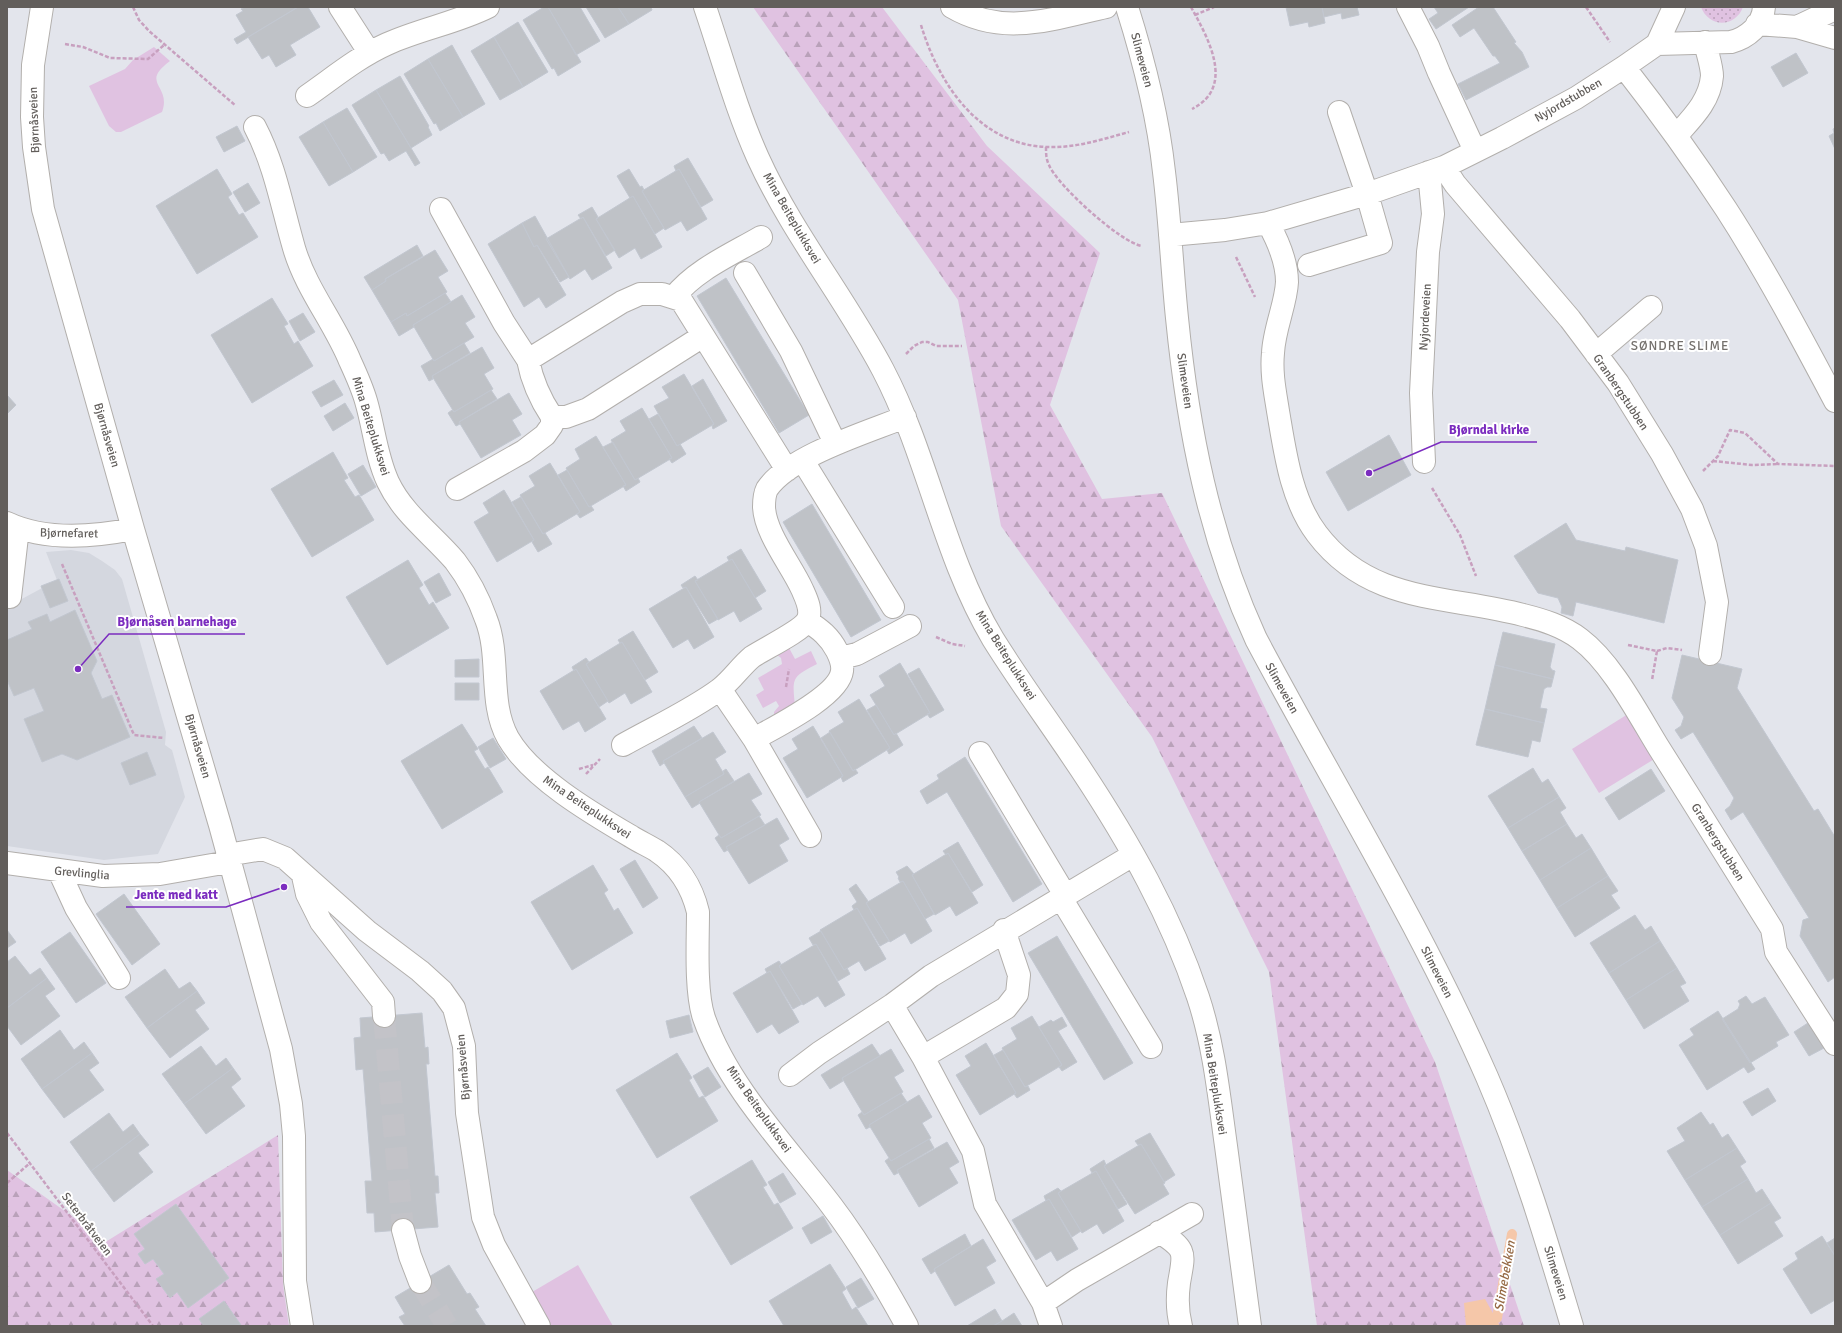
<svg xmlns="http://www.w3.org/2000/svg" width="1842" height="1333" font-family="Signika,sans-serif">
  <defs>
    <pattern id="grass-dots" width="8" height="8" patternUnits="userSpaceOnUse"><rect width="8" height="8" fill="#e0c2e1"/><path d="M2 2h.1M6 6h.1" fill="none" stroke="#b9a1b9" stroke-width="1.8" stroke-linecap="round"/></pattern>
    <pattern id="forest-firs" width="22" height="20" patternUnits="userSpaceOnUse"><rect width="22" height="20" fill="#e0c2e1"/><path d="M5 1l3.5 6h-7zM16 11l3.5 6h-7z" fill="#b9a1b9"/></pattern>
  </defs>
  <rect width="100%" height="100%" fill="#e3e5ec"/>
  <path fill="#d4d7df" d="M71 550 89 553 102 561 115 570 122 579 166 732 165 745 172 750 185 797 158 854 104 860 7 846V607L57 580 46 552Z"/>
  <path fill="url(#grass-dots)" d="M1701 7H1743C1735 28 1709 28 1701 7Z"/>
  <path fill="url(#forest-firs)" d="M753 7H882L987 146 1100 253 1050 405 1102 499 1162 493 1435 1062 1524 1326H1317L1269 972 1152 737 1001 526 958 300Z
    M278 1135 283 1285 289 1326H7V1170L107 1241Z"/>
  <path fill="#e0c2e1" d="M154 47 170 61C139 84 172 85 162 112L121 132H116L109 126 89 86 125 69 133 60Z
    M788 646 795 659 811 651 817 664C792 677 792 677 795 706L774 718V712L779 706 776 701 763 708 756 695 764 690 758 678 782 664 781 658 776 654Z
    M1628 714 1656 758 1599 793 1572 749Z
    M578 1265 613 1326H546L527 1295Z"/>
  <path fill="#f5c7a9" d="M1485 1299 1500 1326H1466L1464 1303Z"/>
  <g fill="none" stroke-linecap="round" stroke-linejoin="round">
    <path stroke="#f5c7a9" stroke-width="10" d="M1497 1318 1512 1234"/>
  </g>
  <path fill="#bfc2c7" stroke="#c2c7d0" d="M245 7H298L237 44 234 39 246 32 236 15 243 11 241 9Z
    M298 7H308L320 27 290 45 296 55 276 67 269 55 262 59 248 37Z
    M544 7H548L581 62 558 76 554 68 552 69 523 20Z
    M548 7H580L600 41 576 55Z
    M586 7H618L629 24 605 38Z
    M618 7H651L652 10 629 24Z
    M1286 7H1322L1325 23 1309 27 1308 22 1290 26Z
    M1322 7H1357L1359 15 1342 19 1341 13 1324 17Z
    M1434 7H1469L1436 29 1429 19 1438 13Z
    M1479 7H1493L1516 42 1514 43 1522 52 1529 67 1466 100 1458 84 1500 63 1495 56H1493L1474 28 1460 37 1452 25Z
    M518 22 548 72 523 87 494 37Z
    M494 37 523 87 500 100 471 51Z
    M452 45 485 104 463 117 428 59Z
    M1796 53 1808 73 1783 87 1771 67Z
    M428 59 463 117 440 131 436 123 434 124 404 74Z
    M400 76 429 126 428 127 432 135 411 148 376 90Z
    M376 90 420 163 415 166 406 151 389 161 384 153 381 154 352 105Z
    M347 108 377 157 353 172 323 122Z
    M323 122 353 172 329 186 299 137Z
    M237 126 245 141 224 152 216 137Z
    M1835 128V149L1829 136 1834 133 1833 129Z
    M688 158 713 200 701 207 679 169 676 171 674 166Z
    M217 169 232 194 228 197 239 215 243 213 258 237 197 274 156 206Z
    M629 169 640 187 642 186 644 190 642 191 664 228 655 234 633 196 630 198 617 176Z
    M679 169 707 219 687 231 681 221 665 230 642 191Z
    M248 183 260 203 245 212 233 192Z
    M633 196 662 247 641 259 635 248 619 258 596 219Z
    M592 207 598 217 596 219 615 250 606 256 583 217 581 219 578 215Z
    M535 216 569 277 560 282 537 245 534 247 522 223Z
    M583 217 612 268 592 280 585 269 570 279 546 239Z
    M522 223 534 247 537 245 566 295 546 308 539 297 524 307 488 244Z
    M417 245 423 256 385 279 386 281 372 290 364 277Z
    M435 250 448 271 438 277 447 292 407 316 406 313 391 322 372 290 386 281 385 279Z
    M726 278 809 415 779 433 697 296Z
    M445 293 451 302 413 325 414 327 399 336 391 322 406 313 407 316Z
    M462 295 475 317 465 323 474 337 434 361 413 325Z
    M272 298 288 324 284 326 294 344 298 341 313 366 252 403 211 335Z
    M303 313 315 332 300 341 289 321Z
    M464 343 470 353 432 376 433 379 429 381 421 366 433 359 434 361Z
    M482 347 494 368 484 374 493 389 454 412 432 376Z
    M684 374 714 424 677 446 654 406 669 398 662 387Z
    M703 379 727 421 713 429 712 426 714 424 692 386Z
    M334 380 343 395 321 407 312 392Z
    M491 390 497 399 459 422 460 424 456 426 448 413 452 410 454 412Z
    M509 393 522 414 512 420 521 435 481 458 459 422Z
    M7 395 16 405 7 414Z
    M345 403 354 418 333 431 324 416Z
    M642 408 672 458 635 480 611 440 626 431 620 421Z
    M658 414 677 446 680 444 686 454 672 463 669 459 672 458 649 419Z
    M1389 435 1411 475 1348 511 1326 472Z
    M596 436 626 485 589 507 566 468 580 459 575 449Z
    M613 442 635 480 638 478 640 482 626 491 623 486 626 485 603 447Z
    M333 452 348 478 344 480 355 497 359 495 374 520 312 557 271 489Z
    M550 463 580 512 543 534 520 495 535 486 529 476Z
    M363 465 376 487 361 496 348 474Z
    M567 470 589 507 591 506 594 510 580 518 577 514 580 512 558 475Z
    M504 490 534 540 497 562 474 522 489 513 483 503Z
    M521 497 543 534 545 533 552 544 538 552 532 542 534 540 512 502Z
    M812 504 881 620 851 637 783 522Z
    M1566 523 1576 540 1625 551 1626 547 1678 560 1664 623 1576 602 1573 616 1561 613 1562 607 1558 598 1538 593 1514 556Z
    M741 549 766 591 755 598 732 559 729 561 727 557Z
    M732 559 762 609 740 622 734 611 718 620 695 581Z
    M408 560 423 585 419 588 429 605 433 602 449 628 387 665 346 597Z
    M439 573 451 595 436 603 424 582Z
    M695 576 698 580 695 581 718 619 709 624 686 587 683 588 681 585Z
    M59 579 68 601 50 608 41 586Z
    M686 587 714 637 694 649 688 639 673 648 649 609Z
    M75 610 97 661 91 673 102 699 112 695 130 737 77 760 62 754 42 762 24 719 44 711 34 688 14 696 7 680V640L32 629 28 622 47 614 50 622Z
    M633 631 658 672 645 680 622 642 620 643 618 640Z
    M1503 632 1555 644 1550 667 1552 670 1555 671 1553 679 1495 665Z
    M622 642 652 692 631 704 625 693 609 703 586 664Z
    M1682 655 1742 669 1737 688 1814 811 1818 809 1835 837V977L1828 982 1800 936 1803 920 1809 918 1743 812 1731 820 1725 810 1730 806 1734 798 1693 732 1681 739 1675 730 1681 726 1684 717 1672 698Z
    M586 658 589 662 586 664 608 701 599 707 576 669 574 671 572 667Z
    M479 659V677H455V660Z
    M900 663 930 713 894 735 870 695 885 686 879 676Z
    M1495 665 1553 679 1551 687H1547L1544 689 1540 708 1547 709 1544 723 1485 709Z
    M919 668 944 710 930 718 927 714 930 713 908 674Z
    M576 669 606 719 585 732 579 721 563 730 540 691Z
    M455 683H479V700H455Z
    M859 699 890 748 853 771 829 731 844 722 838 712Z
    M876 705 894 735 896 733 903 745 889 754 887 750 890 748 867 710Z
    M1485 709 1544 723 1540 742 1532 740 1528 757 1476 745Z
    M462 724 478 749 474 751 485 769 488 767 503 792 442 829 401 761Z
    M694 726 702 738 663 761 664 763 660 766 652 751Z
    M813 726 843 776 807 798 783 758 798 749 792 739Z
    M713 732 726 752 715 759 724 774 685 797 663 761Z
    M830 732 853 771 855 769 858 773 843 782 841 777 843 776 821 738Z
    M493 738 506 759 490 768 478 747Z
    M147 752 156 775 130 785 121 763Z
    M965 757 1042 884 1013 902 947 792 927 804 920 791 939 779 937 775Z
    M1533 768 1542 783 1548 779 1559 797 1508 828 1488 796Z
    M726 769 734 781 699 802 700 803 692 808 685 797 724 774 723 771Z
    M1651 769 1665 791 1619 820 1605 798Z
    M749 773 762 794 751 800 761 815 721 838 699 802Z
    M1559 797 1566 808 1560 812 1567 824 1522 851 1508 828Z
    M759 816 765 825 726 847 728 850 724 852 715 838 719 835 721 838Z
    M777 818 789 839 779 845 788 861 749 884 726 847Z
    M1567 824 1576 838 1582 834 1591 848 1540 880 1522 851Z
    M958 842 983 885 972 892 948 853 946 855 943 851Z
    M1591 848 1608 876 1557 908 1540 880Z
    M948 853 978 903 956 916 950 906 935 915 912 875Z
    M635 860 658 898 643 908 620 869Z
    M593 865 608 890 604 893 614 911 618 908 633 933 572 970 531 902Z
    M907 866 914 874 912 875 934 914 925 919 903 881 900 882 898 878 899 877 896 872Z
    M1608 876 1618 891 1611 895 1620 908 1575 937 1557 908Z
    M903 881 932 931 911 944 905 933 890 942 866 903Z
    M856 884 868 901 866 903 889 941 880 946 857 908 854 910 852 906 857 902 849 889Z
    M124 894 160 944 132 965 96 914Z
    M857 908 886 959 865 971 859 961 844 970 820 930Z
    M1635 915 1645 930 1651 926 1660 941 1609 973 1590 943Z
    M7 930 16 942 7 948Z
    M821 931 844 970 847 968 850 974 838 981 816 944 813 945 809 938Z
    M70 932 106 983 76 1003 41 952Z
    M1057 936 1133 1063 1104 1080 1028 953Z
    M1660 941 1677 968 1626 1000 1609 973Z
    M816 944 845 995 825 1007 818 996 803 1005 779 966Z
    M15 956 30 975 40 968 47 978 7 1008V962Z
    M779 961 781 964 779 966 802 1004 793 1009 770 971 767 973 765 969Z
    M1677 968 1686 983 1680 986 1689 1001 1644 1029 1626 1000Z
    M165 969 179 989 190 982 197 991 147 1028 125 997Z
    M770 971 799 1022 779 1034 772 1024 757 1033 733 993Z
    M47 978 55 989 45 996 60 1016 21 1045 7 1026V1008Z
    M197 991 205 1003 195 1010 209 1029 170 1058 147 1028Z
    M1746 996 1752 1004 1765 997 1789 1035 1776 1042 1778 1046 1750 1063 1722 1019 1738 1009 1740 1004 1738 1001Z
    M1718 1011 1755 1069 1748 1073 1744 1067 1707 1090 1679 1045 1694 1035 1690 1029Z
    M422 1013 425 1048 428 1047 429 1064H426L435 1176H438L439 1193H435L438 1227 375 1232 374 1213H367L365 1181H372L363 1069 356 1070 354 1038 361 1037 360 1018Z
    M689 1015 693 1032 670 1038 666 1021Z
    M1032 1016 1062 1065 1025 1087 1002 1048 1017 1039 1011 1028Z
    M1062 1017 1067 1026 1058 1031 1077 1062 1062 1071 1059 1067 1062 1065 1039 1027 1051 1020 1053 1022Z
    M1808 1023 1824 1048 1809 1056 1794 1032Z
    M60 1030 74 1050 84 1042 92 1053 42 1089 21 1059Z
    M986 1043 1016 1093 980 1115 956 1075 971 1066 965 1056Z
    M872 1044 880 1056 842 1078 843 1081 830 1089 821 1075Z
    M201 1046 216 1066 226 1058 233 1068 184 1104 162 1074Z
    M891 1049 904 1071 894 1077 903 1092 864 1115 842 1078Z
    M1003 1050 1025 1087 1028 1086 1030 1090 1017 1098 1014 1094 1016 1093 994 1055Z
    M92 1053 99 1063 89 1070 104 1090 64 1118 42 1089Z
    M677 1053 692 1078 689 1080 699 1098 703 1096 718 1121 657 1158 616 1090Z
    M708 1067 721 1087 705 1097 693 1076Z
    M233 1068 241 1079 231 1087 245 1106 206 1134 184 1104Z
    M1768 1088 1776 1101 1752 1116 1743 1102Z
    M901 1093 907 1102 869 1125 870 1127 866 1129 858 1115 862 1112 864 1115Z
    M919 1095 932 1117 922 1123 931 1138 891 1161 869 1125Z
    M1701 1112 1710 1125 1713 1123 1722 1138 1728 1134 1737 1148 1685 1180 1667 1151 1685 1141 1677 1128Z
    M109 1113 123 1132 133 1124 140 1134 91 1171 70 1142Z
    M1150 1133 1175 1175 1164 1182 1141 1144 1138 1145 1135 1141Z
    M140 1134 149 1145 138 1153 153 1172 114 1202 91 1171Z
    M929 1139 934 1148 897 1170 898 1173 894 1175 885 1161 889 1158 891 1161Z
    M947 1142 959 1162 949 1168 958 1183 919 1207 897 1170Z
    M1141 1144 1165 1183 1163 1184 1169 1194 1135 1214 1104 1166Z
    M1737 1148 1746 1162 1740 1166 1748 1179 1702 1207 1685 1180Z
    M752 1160 767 1185 763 1187 774 1205 778 1203 793 1228 731 1265 690 1197Z
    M1104 1160 1106 1165 1104 1166 1127 1204 1118 1209 1096 1171 1092 1173 1090 1169Z
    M1096 1171 1124 1221 1103 1234 1097 1224 1082 1233 1058 1193Z
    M783 1173 796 1194 780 1203 768 1182Z
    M1748 1179 1756 1193 1762 1189 1771 1203 1720 1235 1702 1207Z
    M1058 1188 1061 1191 1058 1193 1081 1231 1072 1237 1049 1199 1046 1201 1044 1196Z
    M1049 1199 1078 1249 1057 1261 1051 1251 1036 1260 1012 1220Z
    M1771 1203 1781 1218 1774 1222 1783 1236 1738 1264 1720 1235Z
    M176 1204 229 1278 188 1308 177 1292 170 1298 156 1279 164 1274 153 1259 145 1264 138 1254 145 1249 134 1234Z
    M823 1216 832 1232 811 1244 802 1228Z
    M965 1234 971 1246 934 1269 935 1271 931 1274 922 1259Z
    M1822 1236 1835 1256V1300L1811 1314 1783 1269 1798 1259 1795 1253Z
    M1835 1238V1256L1827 1243Z
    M983 1239 996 1261 986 1267 995 1283 955 1306 934 1269Z
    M830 1264 846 1289 842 1292 852 1310 856 1307 868 1326H784L769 1301Z
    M449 1265 467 1294 470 1293 479 1307 475 1309 486 1326H405L399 1317 405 1314 395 1297Z
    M861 1278 874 1299 858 1308 846 1287Z
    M224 1301 241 1325 204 1326 199 1319Z
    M995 1309 1002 1321 993 1326H967Z
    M1014 1313 1022 1326H993L1002 1321Z"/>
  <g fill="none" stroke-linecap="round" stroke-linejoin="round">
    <path stroke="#c3c3c8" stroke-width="22" stroke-dasharray="22 11" stroke-linecap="butt" d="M384 1016 403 1230
      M420 1282 447 1326"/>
    <g stroke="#b2afac" stroke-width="24">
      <path id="minor" d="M42 7 33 65 32 117 34 147 43 209 133 529 220 825 281 1049 291 1104 294 1136 295 1281 302 1326
        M340 7 369 52
        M705 7C722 57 736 109 758 158 792 233 845 298 883 370 928 456 943 555 993 639 1021 684 1053 727 1082 771 1129 842 1171 916 1198 997 1214 1045 1219 1096 1226 1146 1234 1206 1242 1266 1250 1326
        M952 7C1003 37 1052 19 1106 7
        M1127 7C1144 61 1158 116 1164 172 1170 220 1172 269 1177 318 1188 429 1209 537 1256 639 1333 784 1421 926 1487 1077 1522 1158 1547 1242 1572 1326
        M1408 7 1428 46 1439 73 1475 151
        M1757 24 1797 27 1835 38
        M1797 27 1835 9
        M1657 44 1731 42C1747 38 1763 25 1764 7
        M1624 67C1660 113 1694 160 1726 209 1766 271 1801 337 1835 401
        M307 96C333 78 358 57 387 44 420 29 456 23 488 7
        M255 127C275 165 282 207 294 248 306 289 334 322 350 361 356 374 362 387 366 401 374 428 376 456 388 482 403 514 433 535 455 561 468 578 479 599 486 619 501 657 488 702 508 738 531 778 593 814 632 837 640 842 649 846 657 851 678 865 692 887 698 912 698 940 695 992 704 1018 728 1087 787 1147 831 1205 860 1243 884 1284 907 1326
        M1676 136C1692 118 1710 101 1712 76 1712 66 1707 53 1705 42
        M1444 167 1455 184 1570 319 1618 383 1662 454 1692 509 1706 546 1717 602 1710 654
        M441 209 504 323 528 360
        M1268 223C1278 241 1287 261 1287 282 1286 304 1274 329 1273 353 1271 373 1275 392 1278 411 1285 452 1291 500 1317 534 1370 604 1447 595 1523 615 1543 620 1563 626 1580 639 1612 663 1638 714 1659 748 1697 808 1734 868 1772 929L1776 952 1835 1044
        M1170 235 1225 230 1268 223 1367 194 1444 167 1502 138 1576 98 1624 67 1657 44 1674 7
        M1309 265 1381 243 1367 194 1339 112
        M745 273 791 351 835 443
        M674 297C695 270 732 254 761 237
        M1596 354 1651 307
        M552 417H566L588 409 703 336
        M803 461 893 607
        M1424 462 1421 393 1428 252 1433 214 1429 172
        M457 489 524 451 545 435 552 425V417C540 399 532 381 528 360L622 302 640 294H662L681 300 787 470
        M7 523C45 541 93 537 133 529
        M10 597 18 528
        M841 658 857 654 910 626
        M720 689 754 739 810 836
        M754 739C775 727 839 696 842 671 843 664 840 657 837 651 830 637 820 629 807 621
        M623 745C653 728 692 710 720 689 732 680 740 667 752 657 764 649 801 631 807 621 813 611 806 598 802 589 791 565 765 533 764 507 764 502 765 493 767 489 789 456 868 432 905 417
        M980 753 1065 895
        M227 855 263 849 285 858 367 931 420 971 442 991 454 1008 464 1046 467 1113 483 1217 494 1245 539 1326
        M7 863 103 876 160 874 229 862
        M59 871 76 908 119 978
        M303 876 307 894 321 922 383 1002 384 1016
        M1061 898 1151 1047
        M892 1005 923 1057 973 1151 985 1204 1043 1303
        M923 1057 1006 1008 1017 994 1019 975 1004 930
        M790 1075 819 1053 892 1005 931 976 1133 855
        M403 1230 410 1256 420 1282
        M1159 1232C1188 1250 1184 1253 1179 1283 1177 1298 1177 1311 1181 1326
        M1051 1326 1043 1303 1077 1280 1192 1214"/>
    </g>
    <path stroke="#c8a0bf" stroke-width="2.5" stroke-dasharray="4 2" stroke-linecap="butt" d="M133 7 139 20 149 31 236 106
      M1191 7C1208 38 1236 87 1192 109
      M1586 7 1610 42
      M1195 15 1214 7
      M921 25C939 85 980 146 1049 147 1077 148 1103 139 1129 132
      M65 44 83 47 110 58 148 59 164 45
      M1046 147C1046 153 1046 159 1049 165 1057 185 1121 243 1142 246
      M1236 257 1255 297
      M906 354 914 346 922 342H928L936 346H962
      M1713 461 1752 465 1777 464
      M1703 471 1718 456 1730 430 1745 433 1778 464 1835 466
      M1432 488 1460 535 1476 576
      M62 564 134 735 164 738
      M936 637 952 644 965 646
      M1628 645 1657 651 1652 680
      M1657 651 1667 648 1682 650
      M786 687 789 669
      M579 769 593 765
      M586 774 600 759
      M7 1133 153 1326
      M7 1183 30 1163"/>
    <use href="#minor" stroke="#fff" stroke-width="22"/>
  </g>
  <g text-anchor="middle" stroke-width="4" stroke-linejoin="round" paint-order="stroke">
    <g font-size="12" fill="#625e5b" stroke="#fff">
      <text transform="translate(1142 60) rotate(75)" y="4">Slimeveien</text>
      <text transform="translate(1568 100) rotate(-30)" y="4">Nyjordstubben</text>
      <text transform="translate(34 120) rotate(-92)" y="4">Bjørnåsveien</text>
      <text transform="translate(792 218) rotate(60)" y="4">Mina Beiteplukksvei</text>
      <text transform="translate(1425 317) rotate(-87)" y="4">Nyjordeveien</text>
      <text transform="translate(1185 381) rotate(82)" y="4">Slimeveien</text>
      <text transform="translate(1621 392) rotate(56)" y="4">Granbergstubben</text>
      <text transform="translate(371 426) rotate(73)" y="4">Mina Beiteplukksvei</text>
      <text transform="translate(107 435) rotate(74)" y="4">Bjørnåsveien</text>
      <text transform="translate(69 533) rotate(1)" y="4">Bjørnefaret</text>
      <text transform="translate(1006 655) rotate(58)" y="4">Mina Beiteplukksvei</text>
      <text transform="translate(1282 688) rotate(61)" y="4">Slimeveien</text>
      <text transform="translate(198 746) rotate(74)" y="4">Bjørnåsveien</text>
      <text transform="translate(587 807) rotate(34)" y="4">Mina Beiteplukksvei</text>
      <text transform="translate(1718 842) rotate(58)" y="4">Granbergstubben</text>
      <text transform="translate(82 873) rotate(5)" y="4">Grevlinglia</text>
      <text transform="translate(1437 972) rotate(63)" y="4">Slimeveien</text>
      <text transform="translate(463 1067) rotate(-95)" y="4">Bjørnåsveien</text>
      <text transform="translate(1215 1084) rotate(81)" y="4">Mina Beiteplukksvei</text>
      <text transform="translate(759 1109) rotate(55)" y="4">Mina Beiteplukksvei</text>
      <text transform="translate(87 1224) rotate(53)" y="4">Seterbråtveien</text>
      <text transform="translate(1556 1273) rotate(73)" y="4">Slimeveien</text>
    </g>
    <g font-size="13" letter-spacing="1" fill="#74706c" stroke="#fff">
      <text x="1680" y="350">SØNDRE SLIME</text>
    </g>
    <g font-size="13" font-style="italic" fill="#956943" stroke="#fff">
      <text transform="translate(1504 1276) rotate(-80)" y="5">Slimebekken</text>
    </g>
  </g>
  <path fill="none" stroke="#7b2cbf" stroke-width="1.5" d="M1369 473L1441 442H1537M78 669L109 634H245M284 887L226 907H126"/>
  <g fill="#7b2cbf" stroke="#fff" stroke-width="1.5">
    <circle cx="1369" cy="473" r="4"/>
    <circle cx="78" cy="669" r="4"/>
    <circle cx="284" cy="887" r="4"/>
  </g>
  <g font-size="13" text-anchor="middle" font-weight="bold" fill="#7b2cbf" stroke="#fff" stroke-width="4" stroke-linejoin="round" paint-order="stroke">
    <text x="1489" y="434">Bjørndal kirke</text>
    <text x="177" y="626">Bjørnåsen barnehage</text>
    <text x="176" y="899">Jente med katt</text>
  </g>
  <rect width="1842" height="1333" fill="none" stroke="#625e5b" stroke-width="16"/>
</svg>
